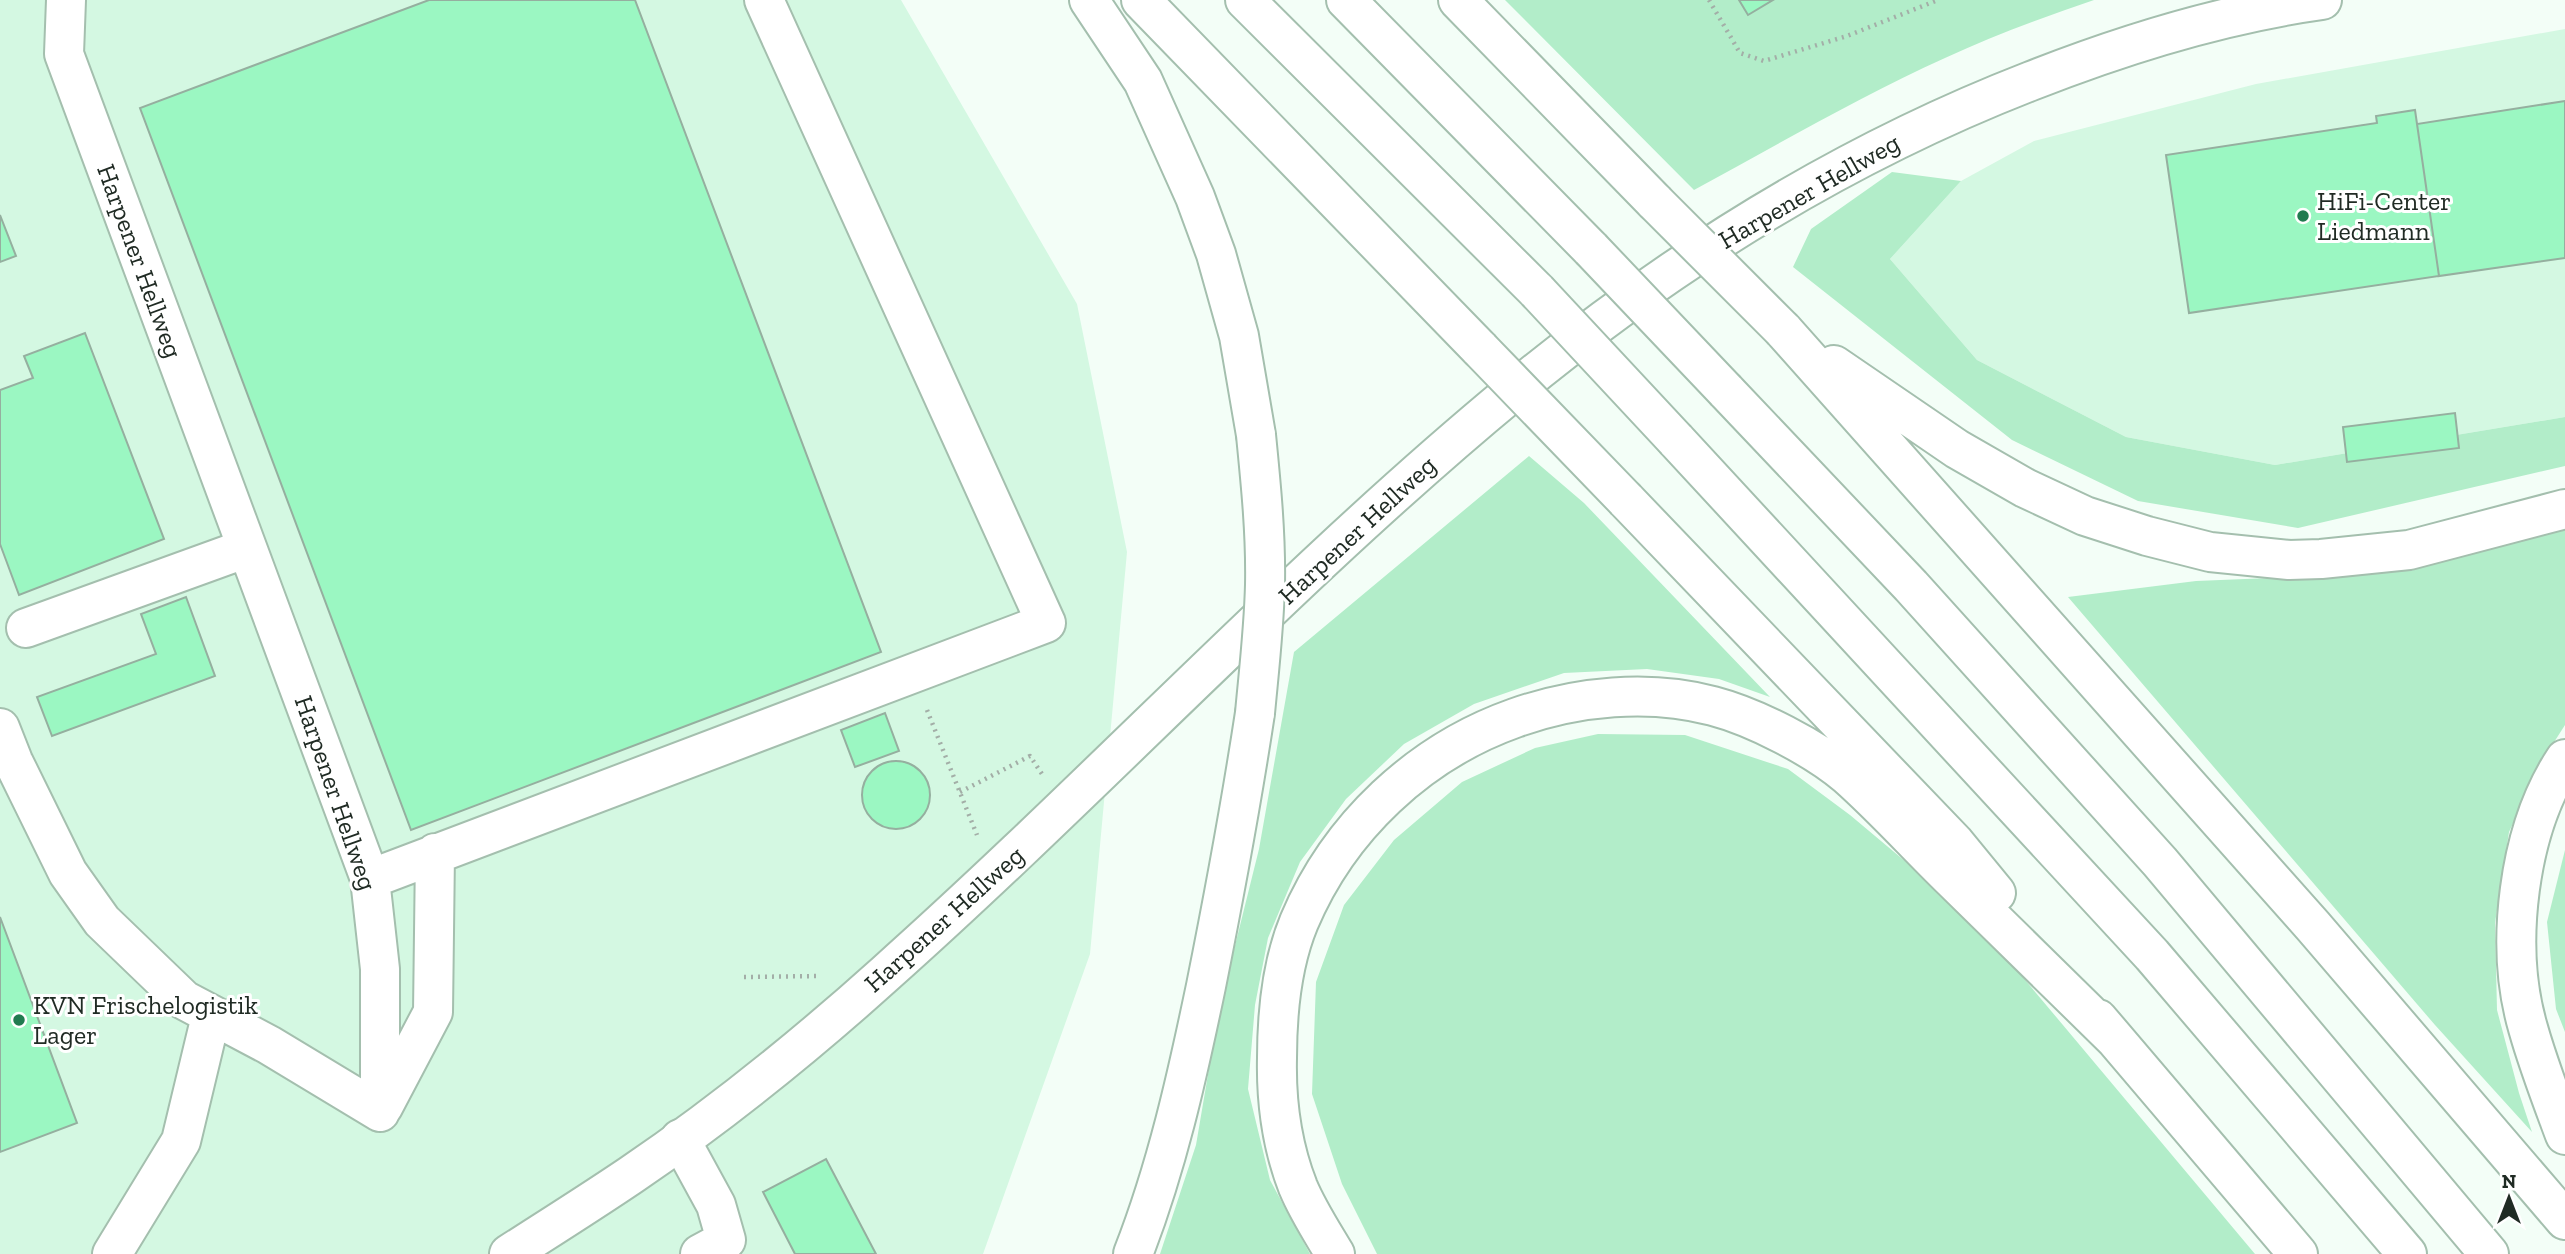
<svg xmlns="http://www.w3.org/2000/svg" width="2565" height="1254" font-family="'Zilla Slab',serif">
  <rect width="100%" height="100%" fill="#f3fef7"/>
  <path fill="#d4f8e2" d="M0 0H901L1077 304 1127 552 1090 954 983 1254H0Z
    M2565 29V417L2275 465 2126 437 1977 360 1890 259 1961 181 2034 141 2256 84Z"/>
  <path fill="#b2edc9" d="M1505 0H2094C2044 17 1993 36 1945 58 1859 97 1777 145 1694 190Z
    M1892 172 1961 181 1890 259 1977 360 2126 437 2275 465 2565 417V466L2298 528 2138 501 2012 440 1793 267 1811 229Z
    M1529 456 1584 503 1770 697 1719 679 1647 669 1564 673 1474 704 1404 744 1346 799 1300 862 1268 938 1255 1005 1248 1089 1270 1180 1310 1254H1160L1196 1145 1219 1010 1259 849 1294 652Z
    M2565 527V725L2542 761 2509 832 2495 923 2497 1010 2519 1093 2532 1132 2435 1025 2068 597 2196 581 2365 574Z
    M1598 734 1685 735 1788 769 1850 815 1974 919 2255 1254H1377L1342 1184 1312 1094 1316 982 1344 905 1394 840 1462 782 1535 748Z
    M2565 850V1032L2556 1009 2547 922Z"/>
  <path fill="#9bf7c2" stroke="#95af9f" stroke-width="2" d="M429 0H635L881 652 411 830 140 108Z
    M1739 0H1773L1748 15Z
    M2565 101V258L2439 276 2417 124Z
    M2415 110 2439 276 2189 313 2166 155 2377 123 2376 116Z
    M0 215 16 256 0 262Z
    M85 333 164 539 19 595 0 544V390L33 378 24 356Z
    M2455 413 2459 448 2347 462 2343 427Z
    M186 597 215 676 52 736 37 697 156 654 141 614Z
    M885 713 899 751 855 767 841 730Z
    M862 795a34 34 0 1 1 68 0a34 34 0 1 1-68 0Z
    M0 917 77 1123 0 1152Z
    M826 1159 876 1254H795L763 1192Z"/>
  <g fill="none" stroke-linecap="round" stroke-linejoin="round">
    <g stroke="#a4bfae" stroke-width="42">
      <path id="minor" d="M66 0 64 54 370 879 380 969V1112
        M26 628 247 548
        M0 728 13 761 68 873 102 921 184 1000 269 1045 380 1112
        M370 879 1046 623 764 0
        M383 1107 433 1012 435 853
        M680 1139 716 1205 726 1240 700 1254
        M112 1254 181 1141 211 1016"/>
    </g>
    <g stroke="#a4bfae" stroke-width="42">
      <path id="major" d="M509 1254C550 1228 591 1202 631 1175 721 1114 806 1045 886 973 1099 783 1293 573 1512 392 1667 264 1843 154 2031 81 2125 44 2221 14 2322 0"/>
    </g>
    <g stroke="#a4bfae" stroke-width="42">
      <path id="highway" d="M1089 0 1143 81 1195 197 1216 254 1239 336 1256 435
        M1141 0 1480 349
        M1245 0 1537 291
        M1346 0 1591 249
        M1458 0 1655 202
        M1783 330 2313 926 2565 1220
        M1834 365 1957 449 2025 488 2085 516 2147 536 2210 552 2289 560 2321 559 2409 550 2565 509
        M1726 391 1911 586 2160 862 2489 1254
        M1676 440 2152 955 2407 1254
        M1626 500 1955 843 1996 893
        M2565 759C2518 830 2504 946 2528 1028 2538 1064 2552 1100 2565 1135
        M2098 1019 2298 1254
        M1133 1254C1167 1167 1187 1077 1206 986 1224 896 1241 805 1255 713
        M1335 1254C1322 1232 1308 1211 1298 1187 1282 1146 1276 1102 1277 1058 1277 1013 1282 963 1299 922 1339 827 1419 752 1515 718 1577 696 1649 689 1713 706 1755 717 1815 748 1848 776 1884 808 1917 845 1952 879 2006 932 2061 986 2115 1039"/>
    </g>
    <path stroke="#a3aea7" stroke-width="4.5" stroke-dasharray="2 5" stroke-linecap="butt" d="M1709 0 1740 53 1764 61 1847 36 1938 0
      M927 710 977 835
      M960 792 1030 756 1042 774
      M744 977 820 976"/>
    <use href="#minor" stroke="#fff" stroke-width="38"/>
    <use href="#major" stroke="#fff" stroke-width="38"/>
    <use href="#highway" stroke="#fff" stroke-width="38"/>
    <g stroke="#a4bfae" stroke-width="42" stroke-linecap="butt">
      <path id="highway-bridge" d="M1655 202 1783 330
        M1591 249 1726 391
        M1537 291 1676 440
        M1480 349 1626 500
        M1255 713C1259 670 1264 628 1265 585 1266 535 1261 485 1256 435"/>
    </g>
    <use href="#highway-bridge" stroke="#fff" stroke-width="38"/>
  </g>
  <g fill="#217b50" stroke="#fff" stroke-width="2.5">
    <circle cx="2303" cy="216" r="7"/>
    <circle cx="19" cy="1020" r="7"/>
  </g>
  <g text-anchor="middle" stroke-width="6" stroke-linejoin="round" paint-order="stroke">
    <g font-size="26" fill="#202b24" stroke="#fff">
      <text transform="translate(1809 191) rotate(-30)" y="9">Harpener Hellweg</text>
      <text transform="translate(140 261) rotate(70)" y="9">Harpener Hellweg</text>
      <text transform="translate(1357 530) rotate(-43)" y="9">Harpener Hellweg</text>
      <text transform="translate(336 793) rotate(71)" y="9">Harpener Hellweg</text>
      <text transform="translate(944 919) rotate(-42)" y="9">Harpener Hellweg</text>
    </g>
    <g font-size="26" fill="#202b24" stroke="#fff" text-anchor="start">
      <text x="2317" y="210">HiFi-Center<tspan x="2317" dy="30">Liedmann</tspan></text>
      <text x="33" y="1014">KVN Frischelogistik<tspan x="33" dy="30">Lager</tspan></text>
    </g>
  </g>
  <g transform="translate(2509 1198)" stroke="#ffffff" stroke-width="5" paint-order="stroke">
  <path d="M0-5L12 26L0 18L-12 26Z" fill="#202b24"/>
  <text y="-10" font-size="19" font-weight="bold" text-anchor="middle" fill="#202b24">N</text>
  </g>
</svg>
